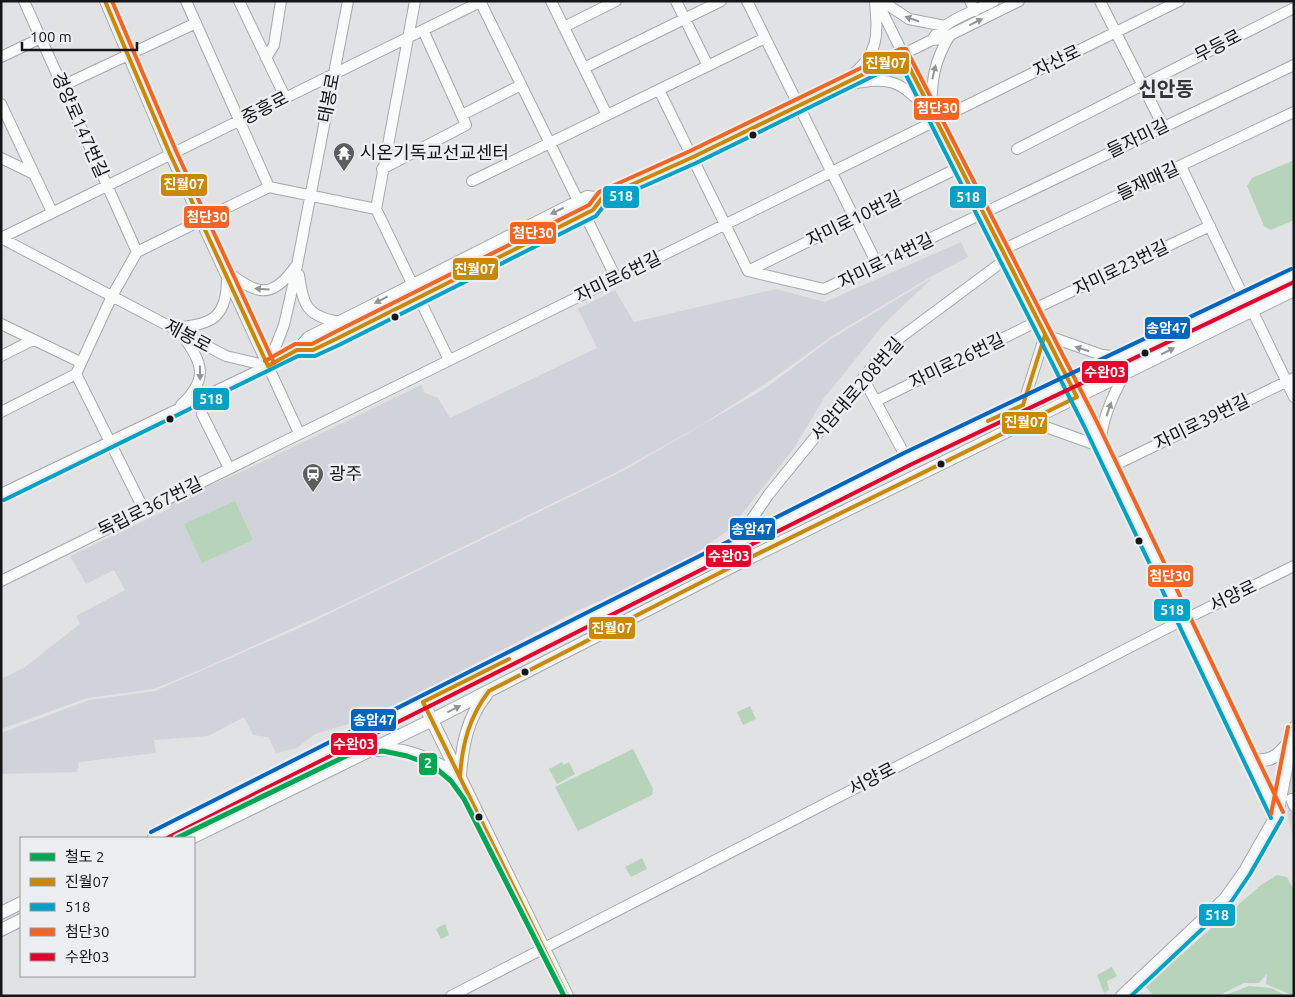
<svg xmlns="http://www.w3.org/2000/svg" width="1295" height="997" font-family="Ubuntu,'Noto Sans KR',sans-serif">
  <rect width="100%" height="100%" fill="#e0e2e4"/>
  <path fill="#d0d3da" d="M961 242 968 257 932 276 832 336 771 380 703 424 617 472 335 609 200 670 154 689 88 698 1 729V679L25 667 80 624 76 616 125 590 114 570 86 584 70 556 171 508 169 503 245 470 421 385 425 393 438 398 450 418 597 348 578 309 615 290 634 322 776 289 825 302Z
    M932 278 884 324 824 398 794 448 730 529 678 566 579 610 405 700 349 724 315 734 297 748 276 753 268 737 253 735 244 717 208 736 154 740 156 753 79 762 77 772 1 774V733L89 700 155 691 306 625 621 472 764 389 831 339Z
    M1294 755V841L1288 818V792Z"/>
  <path fill="#b7d4ba" d="M1294 160V220L1271 230 1264 226 1247 186 1252 178Z
    M235 501 253 540 202 563 184 524Z
    M750 706 756 719 743 725 737 712Z
    M633 749 653 789 652 795 578 831 555 787Z
    M562 762 563 765 569 762 575 774 557 784 549 769Z
    M642 858 647 869 631 877 625 867Z
    M1277 875 1287 877 1294 890V996L1266 984 1267 974 1259 983H1244L1218 996H1154L1145 986 1261 885Z
    M445 924 449 935 441 939 436 929Z
    M1112 967 1117 976 1107 981 1109 990 1104 993 1097 975Z
    M1249 986 1271 988 1287 996H1223Z"/>
  <g fill="none" stroke-linecap="round" stroke-linejoin="round">
    <g stroke="#a7a8a9" stroke-width="12">
      <path id="minor" d="M24 1 137 252
        M105 1 170 154 299 433
        M186 1 269 187
        M239 1 285 97
        M415 1 376 209 449 360
        M480 1 616 278
        M551 1 607 115
        M676 1 708 66
        M747 1 877 264
        M877 1 936 121 1090 423 1250 759
        M882 1 909 19 945 26
        M970 1 975 11
        M1100 1 1163 126
        M564 27 616 1
        M932 40C943 20 974 12 994 1
        M1 57 41 38
        M266 58 274 45 281 1
        M584 68 721 1
        M851 76C879 53 878 36 875 2
        M851 84C892 77 897 80 927 108
        M62 86 196 23
        M659 90 748 271 824 289 1294 65
        M1 104 52 212
        M931 109C932 79 934 61 950 35
        M462 115 521 85
        M1017 149 1294 8
        M1 158 34 174
        M1181 166 1244 298
        M382 169 466 125 423 30
        M472 181 765 38
        M269 187 376 209
        M1 238 482 1
        M1 238 226 356 268 366
        M1002 250 1294 112
        M137 252 269 187
        M223 269C254 291 269 304 295 267
        M748 271 960 167
        M299 275C303 306 307 316 339 322
        M1032 310 1210 226
        M1252 310 1294 397
        M1 324 80 362
        M174 328C209 324 226 321 227 281
        M1045 335 1102 355 1122 357
        M297 350H313L336 339 593 210 602 198 693 157 932 40 942 39 1019 1
        M1 356 33 340
        M268 366 284 325 294 281 348 1
        M76 374 144 510
        M863 378 907 459
        M876 401 1038 321
        M181 405C209 379 203 363 182 335
        M1023 405 1045 335
        M1 412 76 374 112 296 137 252
        M202 414 229 468
        M1029 421 1102 447
        M1101 443C1101 420 1114 393 1125 373
        M1111 467 1294 378
        M1 494 268 366 297 350 308 337 587 196 602 198
        M734 545 769 494 889 346 1006 259
        M1 581 1179 1
        M1291 799 1294 806
        M451 996 1173 625 1294 566"/>
    </g>
    <g stroke="#a7a8a9" stroke-width="14">
      <path id="major" d="M423 702 567 996
        M377 750C404 746 436 761 458 776
        M1250 759 1277 815
        M1250 759C1269 763 1278 757 1289 742
        M460 776C462 747 467 718 486 695
        M154 838 907 459 1294 275
        M191 838 432 720 735 565 1294 290
        M1 913 21 903
        M1 930 21 920
        M1122 996 1226 898 1245 871 1277 815 1294 728"/>
    </g>
    <use href="#minor" stroke="#fafbfb" stroke-width="10"/>
    <use href="#major" stroke="#fafbfb" stroke-width="12"/>
    <g stroke="#eceef2" stroke-width="8">
      <path id="bus-1" d="M105 1 170 154 268 366
        M268 366 297 350H313L336 339 593 210 602 198 693 157 903 55 1077 397 735 565 489 691C469 717 462 745 460 777
        M988 421 1023 405 1045 335
        M509 659 423 702 567 996"/>
    </g>
    <g stroke="#eceef2" stroke-width="8">
      <path id="bus-2" d="M4 500 298 356H315L339 345 596 216 606 203 696 163 900 63 1084 426 1271 818
        M1131 996 1231 902 1250 874 1282 818"/>
    </g>
    <g stroke="#eceef2" stroke-width="8">
      <path id="bus-3" d="M112 1 176 151 274 363
        M265 361 295 344H312L333 333 589 205 599 192 690 151 900 49H906L1096 420 1283 812
        M1271 814 1288 727"/>
    </g>
    <g stroke="#eceef2" stroke-width="8">
      <path id="bus-4" d="M167 838 910 465 1294 282"/>
    </g>
    <g stroke="#eceef2" stroke-width="8">
      <path id="bus-5" d="M151 832 904 453 1291 269"/>
    </g>
    <use href="#bus-1" stroke="#ca8904" stroke-width="4"/>
    <use href="#bus-2" stroke="#01a2c5" stroke-width="4"/>
    <use href="#bus-3" stroke="#f26522" stroke-width="4"/>
    <use href="#bus-4" stroke="#e4002b" stroke-width="4"/>
    <use href="#bus-5" stroke="#0065bd" stroke-width="4"/>
    <g stroke="#eceef2" stroke-width="9">
      <path id="rail-1" d="M177 838 348 755 383 751 407 756 432 765 451 781 464 799 564 996"/>
    </g>
    <use href="#rail-1" stroke="#00a651" stroke-width="5"/>
  </g>
  <defs><path id="oneway-solid" d="M-6-.8H1V-3.2L6.5 0L1 3.2V.8H-6Z" transform="scale(1.25)"/></defs>
  <g fill="#929494">
    <use href="#oneway-solid" transform="translate(912 19) rotate(-161)"/>
    <use href="#oneway-solid" transform="translate(976 22) rotate(-26)"/>
    <use href="#oneway-solid" transform="translate(934 72) rotate(-77)"/>
    <use href="#oneway-solid" transform="translate(557 211) rotate(154)"/>
    <use href="#oneway-solid" transform="translate(262 289) rotate(-176)"/>
    <use href="#oneway-solid" transform="translate(381 300) rotate(152)"/>
    <use href="#oneway-solid" transform="translate(1082 349) rotate(-163)"/>
    <use href="#oneway-solid" transform="translate(1168 351) rotate(-26)"/>
    <use href="#oneway-solid" transform="translate(200 373) rotate(89)"/>
    <use href="#oneway-solid" transform="translate(1109 409) rotate(-71)"/>
    <use href="#oneway-solid" transform="translate(454 709) rotate(-27)"/>
  </g>
  <defs>
    <g id="temple-pin" transform="scale(1.125)"><path d="M0 17L-7.5 6A9.5 9.5 0 1 1 7.5 6Z" fill="#5b5d5e" stroke="#eceef2"/><path d="M0-6L5-2H3V0L6.5 2.5H4V6H1.5V3h-3V6H-4V2.5H-6.5L-3 0V-2H-5Z" fill="#fff"/></g>
    <g id="station-pin" transform="scale(1.125)"><path d="M0 17L-7.5 6A9.5 9.5 0 1 1 7.5 6Z" fill="#5b5d5e" stroke="#eceef2"/><path d="M-3-6H3Q5-6 5-4V2Q5 4 3 4L4.5 6H3L1.5 4h-3L-3 6H-4.5L-3 4Q-5 4-5 2V-4Q-5-6-3-6ZM-3.5-4v3h7v-3ZM-3.5 1v1.5H-2V1ZM2 1v1.5H3.5V1Z" fill="#fff"/></g>
  </defs>
  <g fill-rule="evenodd">
    <use href="#temple-pin" x="344" y="153"/>
    <use href="#station-pin" x="313" y="474"/>
  </g>
  <g fill="#141516" stroke="#eceef2" stroke-width="2">
    <circle cx="753" cy="135" r="4.5"/>
    <circle cx="395" cy="317" r="4.5"/>
    <circle cx="1145" cy="353" r="4.5"/>
    <circle cx="170" cy="419" r="4.5"/>
    <circle cx="941" cy="464" r="4.5"/>
    <circle cx="1139" cy="541" r="4.5"/>
    <circle cx="525" cy="672" r="4.5"/>
    <circle cx="479" cy="817" r="4.5"/>
  </g>
  <g text-anchor="middle" stroke-width="5" stroke-linejoin="round" paint-order="stroke">
    <g font-size="18" fill="#141516" stroke="#eceef2">
      <text transform="translate(1218 46) rotate(-27)" y="6">무등로</text>
      <text transform="translate(1057 61) rotate(-26)" y="6">자산로</text>
      <text transform="translate(329 98) rotate(-79)" y="6">태봉로</text>
      <text transform="translate(265 108) rotate(-27)" y="6">중흥로</text>
      <text transform="translate(80 125) rotate(66)" y="6">경양로147번길</text>
      <text transform="translate(1138 138) rotate(-26)" y="6">들자미길</text>
      <text transform="translate(1148 181) rotate(-25)" y="6">들재매길</text>
      <text transform="translate(854 219) rotate(-26)" y="6">자미로10번길</text>
      <text transform="translate(886 261) rotate(-26)" y="6">자미로14번길</text>
      <text transform="translate(1121 268) rotate(-26)" y="6">자미로23번길</text>
      <text transform="translate(618 277) rotate(-26)" y="6">자미로6번길</text>
      <text transform="translate(188 336) rotate(28)" y="6">제봉로</text>
      <text transform="translate(957 361) rotate(-26)" y="6">자미로26번길</text>
      <text transform="translate(857 389) rotate(-49)" y="6">서암대로208번길</text>
      <text transform="translate(1202 422) rotate(-26)" y="6">자미로39번길</text>
      <text transform="translate(150 507) rotate(-26)" y="6">독립로367번길</text>
      <text transform="translate(1233 596) rotate(-26)" y="6">서양로</text>
      <text transform="translate(872 779) rotate(-27)" y="6">서양로</text>
    </g>
    <g font-size="18" fill="#141516" stroke="#eceef2" text-anchor="start">
      <text x="360" y="159">시온기독교선교센터</text>
      <text x="329" y="480">광주</text>
    </g>
    <g font-size="20" font-weight="bold" fill="#343538" stroke="#eceef2">
      <text x="1166" y="96">신안동</text>
    </g>
  </g>
  <g stroke="#eceef2" stroke-width="2">
    <rect x="862" y="51" width="48" height="24" rx="5" fill="#ca8904"/>
    <rect x="913" y="97" width="47" height="24" rx="5" fill="#f26522"/>
    <rect x="160" y="173" width="48" height="24" rx="5" fill="#ca8904"/>
    <rect x="602" y="185" width="38" height="24" rx="5" fill="#01a2c5"/>
    <rect x="949" y="185" width="38" height="24" rx="5" fill="#01a2c5"/>
    <rect x="183" y="205" width="47" height="24" rx="5" fill="#f26522"/>
    <rect x="509" y="221" width="48" height="24" rx="5" fill="#f26522"/>
    <rect x="452" y="257" width="47" height="24" rx="5" fill="#ca8904"/>
    <rect x="1144" y="316" width="47" height="24" rx="5" fill="#0065bd"/>
    <rect x="1081" y="360" width="48" height="24" rx="5" fill="#e4002b"/>
    <rect x="192" y="387" width="38" height="24" rx="5" fill="#01a2c5"/>
    <rect x="1001" y="411" width="47" height="24" rx="5" fill="#ca8904"/>
    <rect x="729" y="517" width="47" height="24" rx="5" fill="#0065bd"/>
    <rect x="705" y="544" width="47" height="24" rx="5" fill="#e4002b"/>
    <rect x="1147" y="564" width="47" height="24" rx="5" fill="#f26522"/>
    <rect x="1153" y="598" width="38" height="24" rx="5" fill="#01a2c5"/>
    <rect x="588" y="616" width="48" height="24" rx="5" fill="#ca8904"/>
    <rect x="350" y="708" width="47" height="24" rx="5" fill="#0065bd"/>
    <rect x="330" y="732" width="48" height="24" rx="5" fill="#e4002b"/>
    <rect x="418" y="752" width="20" height="24" rx="5" fill="#00a651"/>
    <rect x="1198" y="903" width="38" height="24" rx="5" fill="#01a2c5"/>
  </g>
  <g font-size="14" text-anchor="middle" font-weight="bold" fill="#fff">
    <text x="886" y="68">진월07</text>
    <text x="937" y="113">첨단30</text>
    <text x="184" y="189">진월07</text>
    <text x="621" y="201">518</text>
    <text x="968" y="202">518</text>
    <text x="207" y="222">첨단30</text>
    <text x="533" y="238">첨단30</text>
    <text x="475" y="274">진월07</text>
    <text x="1167" y="333">송암47</text>
    <text x="1105" y="377">수완03</text>
    <text x="211" y="404">518</text>
    <text x="1025" y="427">진월07</text>
    <text x="752" y="534">송암47</text>
    <text x="729" y="561">수완03</text>
    <text x="1170" y="581">첨단30</text>
    <text x="1172" y="615">518</text>
    <text x="612" y="633">진월07</text>
    <text x="374" y="725">송암47</text>
    <text x="354" y="749">수완03</text>
    <text x="428" y="768">2</text>
    <text x="1217" y="920">518</text>
  </g>
  <rect width="1295" height="997" fill="none" stroke="#141516" stroke-width="5"/>
  <rect x="20" y="837" width="175" height="140" fill="#eceef2" stroke="#96979a"/>
  <rect x="30" y="853" width="25" height="8" fill="#00a651" stroke="#96979a"/>
  <text x="65" y="862" font-size="15" fill="#141516">철도 2</text>
  <rect x="30" y="878" width="25" height="8" fill="#ca8904" stroke="#96979a"/>
  <text x="65" y="887" font-size="15" fill="#141516">진월07</text>
  <rect x="30" y="903" width="25" height="8" fill="#01a2c5" stroke="#96979a"/>
  <text x="65" y="912" font-size="15" fill="#141516">518</text>
  <rect x="30" y="928" width="25" height="8" fill="#f26522" stroke="#96979a"/>
  <text x="65" y="937" font-size="15" fill="#141516">첨단30</text>
  <rect x="30" y="953" width="25" height="8" fill="#e4002b" stroke="#96979a"/>
  <text x="65" y="962" font-size="15" fill="#141516">수완03</text>
  <path d="M22 42v8h115v-8" fill="none" stroke="#141516" stroke-width="2.5"/>
  <text x="30" y="42" font-size="15" fill="#141516" stroke="#eceef2" stroke-width="4" paint-order="stroke">100 m</text>
</svg>
